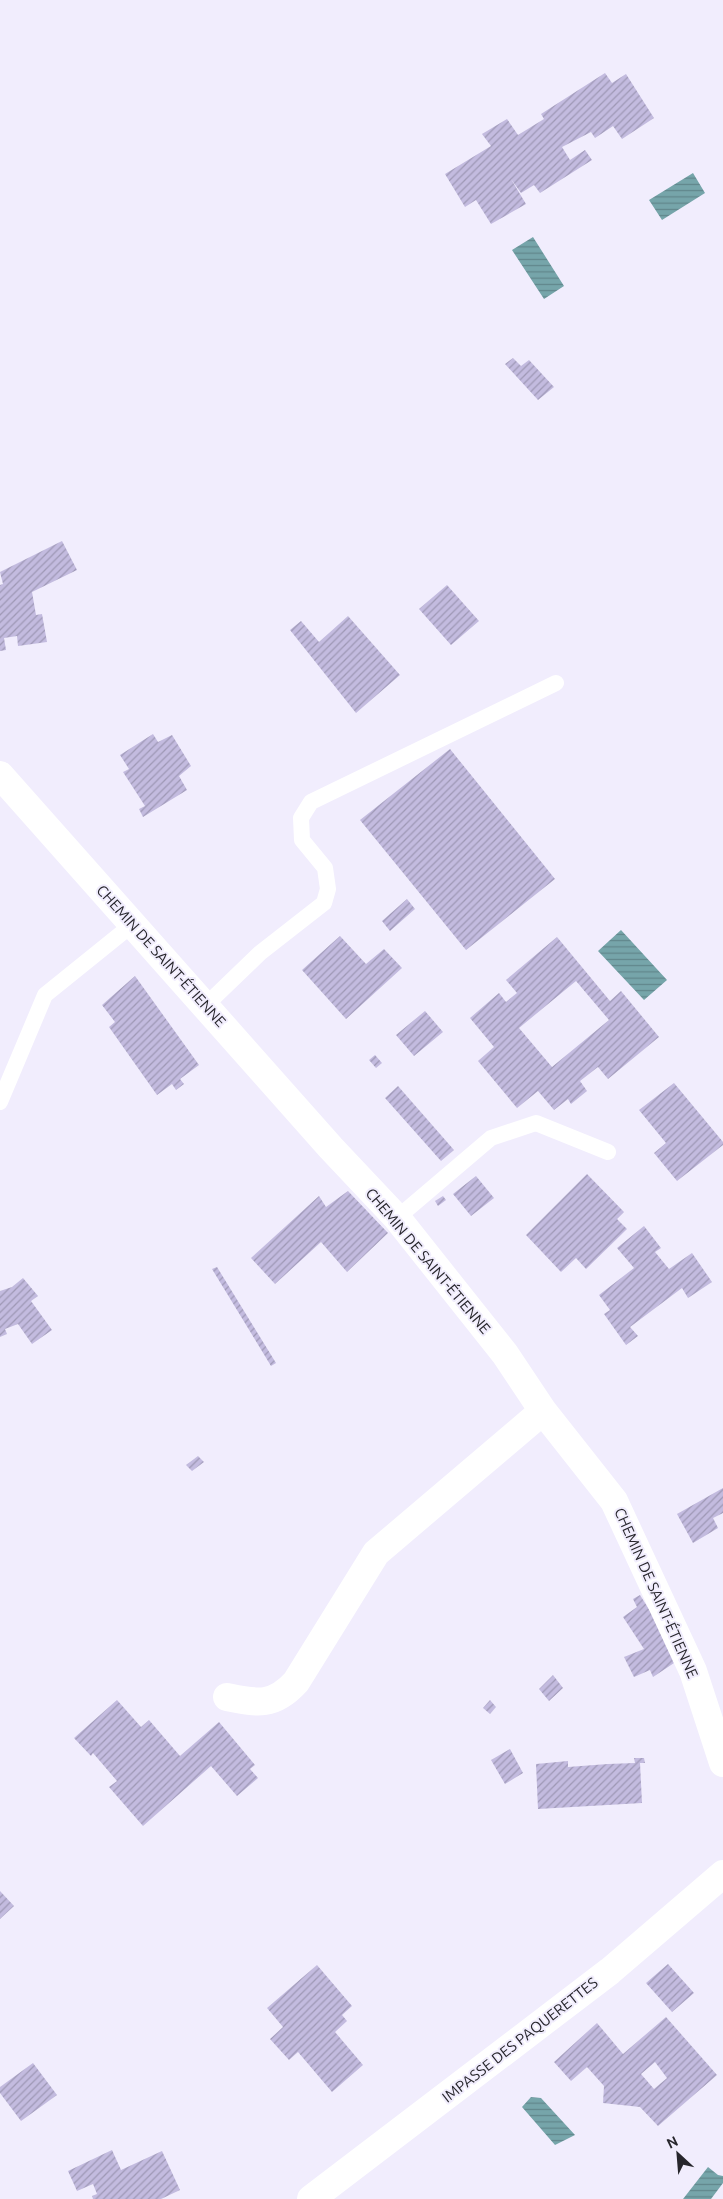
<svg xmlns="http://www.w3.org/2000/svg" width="723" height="2199" font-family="Ubuntu,sans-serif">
  <defs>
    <pattern id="water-rules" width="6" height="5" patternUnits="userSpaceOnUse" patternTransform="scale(1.25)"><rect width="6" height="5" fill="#76a5aa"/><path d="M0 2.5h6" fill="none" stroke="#61868b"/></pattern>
    <pattern id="building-hatch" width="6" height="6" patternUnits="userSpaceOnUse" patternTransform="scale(1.25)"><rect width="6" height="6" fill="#c3bbdf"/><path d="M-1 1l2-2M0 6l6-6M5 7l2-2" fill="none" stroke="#9e98b5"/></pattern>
  </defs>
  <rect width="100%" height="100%" fill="#f1edfd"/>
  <path fill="url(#water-rules)" d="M693 173 705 193 662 220 649 200Z
    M533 237 564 286 544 299 512 250Z
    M621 930 667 980 644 1000 598 951Z
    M531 2097 541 2098 575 2135 555 2145 522 2107Z
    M708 2167 718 2175 723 2176V2183L711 2199H683Z"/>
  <path fill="url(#building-hatch)" fill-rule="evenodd" d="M605 73 612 83 626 74 654 118 622 139 613 126 595 138 591 132 562 147 570 160 585 150 592 160 540 193 534 185 521 193 511 179 526 204 491 224 476 200 465 207 445 174 491 146 482 134 507 119 518 135 544 119 541 114Z
    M513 358 521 366 529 360 554 387 538 400 505 364Z
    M62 541 77 570 32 592 36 615 42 614 47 642 18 646 17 636 4 638 6 650 0 651V585L3 584 0 572Z
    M447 585 479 621 451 645 419 609Z
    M348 616 400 675 356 713 290 630 301 621 319 642Z
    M153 734 158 742 172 735 191 766 179 776 187 790 143 817 139 809 145 806 123 772 129 769 120 755Z
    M450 749 555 879 466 950 360 820Z
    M407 899 415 909 390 931 382 921Z
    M340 936 366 964 384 949 402 968 346 1019 302 970Z
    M557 937 610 1001 621 991 659 1037 608 1079 598 1067 580 1081 587 1091 571 1104 568 1099 554 1110 538 1091 517 1108 478 1061 494 1047 470 1018 499 993 506 1002 517 993 506 980ZM576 981 609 1020 552 1067 519 1028Z
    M135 976 199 1065 180 1079 184 1084 176 1090 172 1084 157 1095 109 1027 115 1022 102 1005Z
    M425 1011 443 1032 414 1056 396 1035Z
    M375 1055 382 1063 376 1068 369 1060Z
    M674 1083 723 1142V1145L677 1181 654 1153 666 1143 639 1110Z
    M398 1086 454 1150 441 1161 385 1098Z
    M587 1174 624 1212 617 1219 627 1229 586 1269 576 1258 561 1272 526 1235Z
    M476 1176 494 1198 471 1216 453 1194Z
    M348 1191 388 1233 347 1272 321 1242 275 1284 251 1258 319 1196 326 1207Z
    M443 1196 446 1200 438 1206 435 1201Z
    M644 1226 661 1248 655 1252 669 1269 692 1253 712 1282 688 1298 682 1288 630 1327 638 1336 626 1345 604 1314 610 1310 599 1295 634 1268 617 1248Z
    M217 1267 276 1363 271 1366 212 1269Z
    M23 1278 38 1296 31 1301 52 1330 32 1344 18 1324 5 1329 7 1334 0 1337V1291L12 1287Z
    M198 1456 204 1462 192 1471 186 1465Z
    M723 1488V1513L713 1518 718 1528 693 1543 677 1514Z
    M640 1595 665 1635 674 1663 653 1677 650 1670 634 1677 624 1657 644 1649 623 1617 637 1607 633 1599Z
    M553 1675 563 1688 549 1701 539 1689Z
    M117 1700 141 1727 149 1720 180 1756 219 1722 255 1765 250 1769 258 1778 237 1796 211 1766 143 1826 109 1787 117 1781 93 1753 91 1756 74 1738Z
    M490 1700 496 1707 490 1714 483 1708Z
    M510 1749 523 1773 505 1784 491 1760Z
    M634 1758H644L645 1763H640L642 1803 538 1809 536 1764 568 1761V1767L608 1764 635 1763Z
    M0 1891 14 1906 0 1919Z
    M668 1964 694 1993 672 2012 646 1983Z
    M317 1965 352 2006 342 2015 347 2021 335 2032 363 2065 332 2092 298 2052 289 2060 270 2039 283 2027 267 2008Z
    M666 2017 717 2075 658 2126 640 2107 603 2103 604 2086 587 2067 571 2081 554 2062 597 2023 623 2054ZM655 2062 667 2078 654 2089 641 2074Z
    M33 2063 57 2095 21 2121 0 2093V2087Z
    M112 2150 121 2170 162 2151 180 2190 161 2199H93L92 2196 97 2194 93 2184 77 2191 68 2171Z"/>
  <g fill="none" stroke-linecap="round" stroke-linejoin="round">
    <path stroke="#fff" stroke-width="16" d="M205 1006 260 953 324 903 328 889 325 868 302 840 301 818 311 802 556 683
      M0 1102 45 995 133 924
      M397 1218 491 1138 536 1123 608 1152"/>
    <path stroke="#fff" stroke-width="28" d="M0 775 331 1148 397 1218 505 1354 543 1411 614 1501 693 1671 723 1763
      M227 1697C257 1703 273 1707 296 1682L376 1553 543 1411
      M311 2199 610 1971 723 1874"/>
  </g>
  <g text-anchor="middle" stroke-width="4" stroke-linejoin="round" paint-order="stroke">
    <g font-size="15" fill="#27262c" stroke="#f1edfd">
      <text transform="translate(161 956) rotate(48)" y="5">CHEMIN DE SAINT-ÉTIENNE</text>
      <text transform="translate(428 1261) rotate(50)" y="5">CHEMIN DE SAINT-ÉTIENNE</text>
      <text transform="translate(656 1593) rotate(66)" y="5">CHEMIN DE SAINT-ÉTIENNE</text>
      <text transform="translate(520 2040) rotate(-38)" y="5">IMPASSE DES PAQUERETTES</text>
    </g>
  </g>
  <g transform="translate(678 2154) rotate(334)" stroke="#f1edfd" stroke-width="4" paint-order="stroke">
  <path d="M0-4L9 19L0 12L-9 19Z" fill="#27262c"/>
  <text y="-8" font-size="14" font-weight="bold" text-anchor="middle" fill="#27262c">N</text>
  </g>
</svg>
